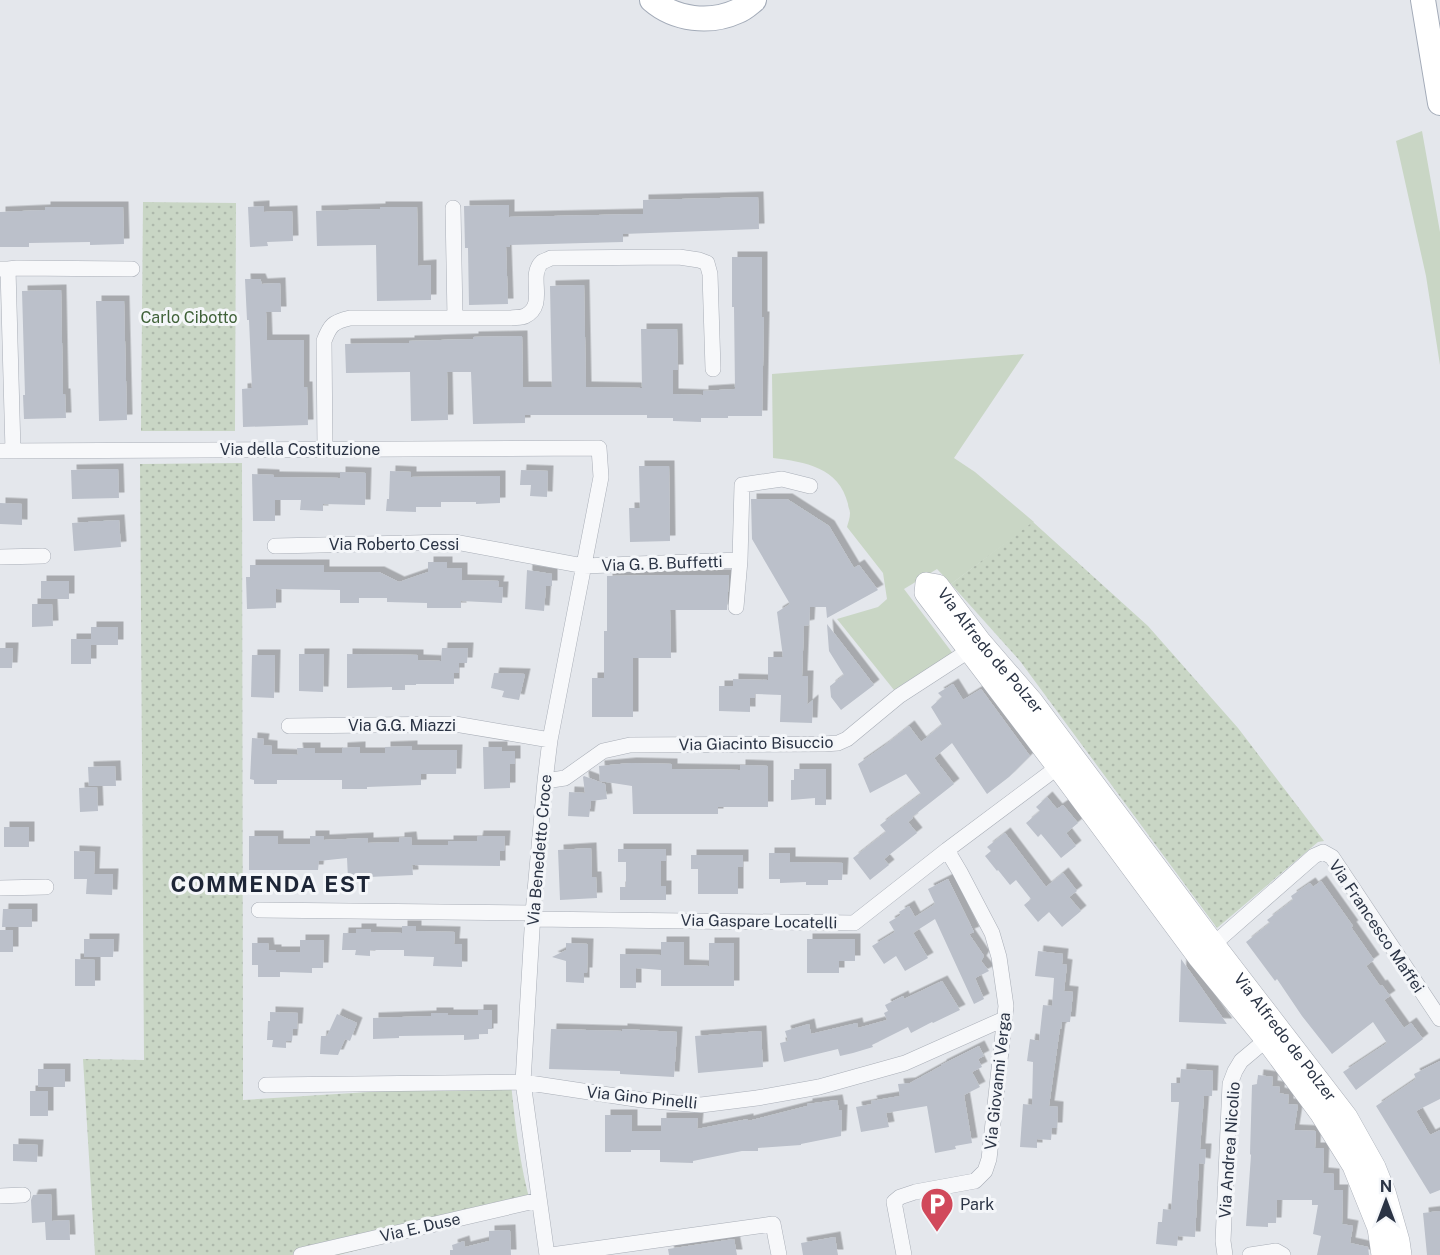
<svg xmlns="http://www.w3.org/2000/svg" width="1440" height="1255" font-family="'Public Sans',sans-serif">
  <defs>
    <pattern id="park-dots" width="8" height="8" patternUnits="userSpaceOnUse" patternTransform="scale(1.5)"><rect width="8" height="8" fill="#c9d6c5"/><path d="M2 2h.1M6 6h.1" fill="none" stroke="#adb8ab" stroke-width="1.8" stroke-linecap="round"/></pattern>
    <filter id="shadow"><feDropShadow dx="5.5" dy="-5.5" stdDeviation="0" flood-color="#0004"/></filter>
  </defs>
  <rect width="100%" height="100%" fill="#e4e7ec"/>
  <path fill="#c9d6c5" d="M1422 131 1440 232V365L1426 276 1396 141Z
    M1024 354 954 458 975 472 1034 522 951 584 937 569 904 589 954 655 922 672 894 690 837 619 878 607 887 599 883 573 847 527C848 523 850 518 850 513 850 510 848 507 848 504 839 467 805 462 773 458L772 374Z"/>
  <path fill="url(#park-dots)" d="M143 202 236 203 235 431H141Z
    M242 463 243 1100 511 1083C515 1124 520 1166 531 1205L339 1255H95L83 1059 144 1060 140 464Z
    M1033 522 1148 626 1238 728 1324 841 1318 842 1217 928 1020 661 951 584Z"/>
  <path fill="#bbc0ca" filter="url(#shadow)" d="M758 197 759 229 623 234V242L510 245V247H506L508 304 469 305 468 248H465L464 206 509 205V217L643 214V200Z
    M264 206V212L292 211 293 241 267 242 268 246 250 247 248 207Z
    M45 207H123L124 244 90 245V242L29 243V247H0V212L45 210Z
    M380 207H417L418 266 431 265V300L377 301 376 245 317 246 316 211 380 209Z
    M732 257H762V317H764L762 416H728V418H701V422L673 421V418H647V415H525V423L473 424 471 372H447L448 420 411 421 410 372 346 373 345 344 409 343V341L473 339V337L522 336 523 387H552L550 286 584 285 586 387 642 388 641 329H677L678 370H673V394L703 395V391L735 389 734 307H732Z
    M245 279H260L262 284 280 283 281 312H266L267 340H304V387H307L308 425 243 427 242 389 252 388 249 320H247Z
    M61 290 63 394H65L66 418 24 419 23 395H25L22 291Z
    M96 301H124L127 420 99 421Z
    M639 466H669L670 541 630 542 629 508H640Z
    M118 469 119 498 72 499 71 470Z
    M521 470 548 471 547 497 530 496 531 485H520Z
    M390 471 411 472V477L500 476V503L476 504V502H441V507H416V512L386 511 387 499H389Z
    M340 472 366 473 365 505 323 504V511L300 510 301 500H275V521H253L252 474 274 475V477L340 478Z
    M751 499H787L829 526 854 568 859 565 878 590 827 618 826 607H810L809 625 804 626 802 676H808L807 705 813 700 812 723 780 722 781 695 755 694V698H750V712L719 711V686H733V679L768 680V657H783L777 612 790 604 752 539Z
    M0 503 22 504V525L0 524Z
    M119 520 121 547 74 551 72 523Z
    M428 562H447V568H462V580L499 581 498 587H503L502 603 461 601V608H427V603L387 602V598H359V603H340V590L276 589V608L247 609 246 577H250V565H324V572H379L399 582 428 572Z
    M527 570 552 574V586H546L544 611 525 609Z
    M677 575H729L727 610H670L671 658H633V717H592V678H604V631H607V576Z
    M41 581H69V599H41Z
    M32 604H52L53 626 32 627Z
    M827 624 874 685 841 710 831 697 830 686 844 675 829 651Z
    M91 627H118V645H91V664H71V639H91Z
    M0 648H13L12 668H0Z
    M442 648H468L467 663H459V673H454V684H416V685H405V690H392V687L347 688V654L418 655V660L441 661Z
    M299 654H324L323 692 299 691Z
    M252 655H275L274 698 251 697Z
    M494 673 525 674 519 700 502 697 504 691 491 688Z
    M953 684 963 700 981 689 1030 756 1009 777 987 794 952 743 934 758 954 784 912 817 913 818 908 822 917 833 884 859 889 865 870 880 853 858 886 832 880 825 921 794 906 774 870 793 858 764 884 746 909 726 921 742 942 725 931 707 942 697 938 693Z
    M252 738 264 739 263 745 272 746V754L298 755 297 748H315V753H342V748L360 747V753H385V747L412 746V750H457L456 774H421V785L367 787V789H342V780H277V784H254V780L250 779Z
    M483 747H502V751H515V764H510V788L484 789Z
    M631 763 672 764V769L740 770V765L768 766V807H718V814H633L632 786 600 781 599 766Z
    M115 766 116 786H89L88 767Z
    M794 769H826V805H815V798L791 800V780H794Z
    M584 776 605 784 607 799 591 801 589 817 568 816 569 792 585 793 583 777Z
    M97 787 98 811 80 812 79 788Z
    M1047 797 1057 809 1063 805 1078 823 1066 833 1076 846 1061 858 1041 834 1038 837 1026 823 1040 811 1036 807Z
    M4 827H29V847H4Z
    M1005 833 1046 887 1063 873 1077 891 1069 897 1081 911 1062 927 1049 912 1038 922 1024 905 1031 899 1016 880 1010 885 998 870 997 871 985 856 991 851 987 847Z
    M249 836H278V844H310V836H324V840L368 838V843L399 842V838L411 837 412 845H448V841H477L478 836H505L504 851H500V866L412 865 413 875 369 877V879H348L347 858 319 861 318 870H249Z
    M591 848 592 877H596L597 898 560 900 558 850Z
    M618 849H666V861H661V886H666V900H620V887H626V862H618Z
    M74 851 95 852 94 874H113L112 895 86 894 87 879H74Z
    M769 853H790V862L843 863 842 880H828V885H806V882L780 883V879H769Z
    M691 855H743V867H738V894H698V869H691Z
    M948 879 974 932 969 934 984 956 981 961 989 971 975 978 984 999 974 1004 935 919 913 933 928 958 905 971 896 956 884 964 872 946 895 932 889 922 901 915 899 912 909 906 915 917 935 904 928 889Z
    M1321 881 1353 926 1351 927 1374 960 1366 966 1380 986 1382 985 1390 996 1384 1000 1404 1028 1411 1023 1423 1039 1356 1090 1343 1072 1387 1043 1373 1022 1332 1054 1302 1016 1277 979 1275 981 1246 942 1270 923 1267 920 1293 900 1291 896 1310 883 1313 887Z
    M3 909H32V927H2Z
    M402 926H416V931L455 932 454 944H462V967L433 966 434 957 404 956V950H370V956L355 955 356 950H342L343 933H356V929H371V932L402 933Z
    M0 930H13V952H0Z
    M84 939H114L113 957H84Z
    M807 939H855V961H839V973H807Z
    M300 940H324L323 968H312V973L280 972V977H258V965H252V943H268L269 950H276V952H300Z
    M661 942H684V965L709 966V943H734V986H661V970L636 968V988H620V954L661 955Z
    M566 943 588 944 587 973H584V983L566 982V961L552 957 566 950Z
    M1038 951 1063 954 1062 964 1067 965 1064 991 1073 992 1070 1022H1062L1061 1029 1060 1028 1049 1106 1058 1107 1057 1128H1052L1051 1140 1037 1139V1148L1020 1147 1023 1104 1032 1105 1033 1062 1027 1061 1030 1039 1039 1041 1043 1005 1052 1006 1054 978 1035 976Z
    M75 959 95 960V986H75Z
    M1181 959 1227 1024 1179 1022Z
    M942 981 960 1010 933 1023 932 1022 911 1033 908 1027 872 1045 873 1047 853 1053 840 1056 838 1049 784 1062 780 1043 788 1041 785 1031 809 1024 811 1034 857 1023 858 1028 887 1020 884 1013 888 1011 885 1005 903 996 904 999Z
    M478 1010H492V1029H488V1034H479V1039L464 1040V1035L399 1036V1038L373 1039V1018L431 1016V1013H448V1015H478Z
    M270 1012 298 1013 297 1029H293L292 1041H286V1048L272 1047 273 1040H267L268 1021H270Z
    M337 1014 357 1023 350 1041 345 1039 338 1055 320 1054 321 1036H327Z
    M551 1029 622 1031V1029L677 1032 674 1077 620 1074V1071L549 1069Z
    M761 1031 763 1067 698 1073 695 1036Z
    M979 1046 984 1056 978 1059 982 1067 972 1072 980 1087 964 1095 972 1143 955 1146 956 1149 935 1153 927 1106 886 1113 889 1127 861 1132 856 1107 872 1104 871 1101 900 1096 898 1084 910 1083 941 1066V1065Z
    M1440 1061V1099L1416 1111 1430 1135 1440 1130V1190L1430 1194 1376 1106 1416 1079 1414 1074Z
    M38 1069H65V1087H38Z
    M1181 1069 1213 1071 1212 1096H1204L1200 1149H1206L1205 1164 1199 1163 1195 1237 1178 1236 1177 1246 1156 1244 1158 1222H1162L1163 1209 1171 1210 1179 1102H1171V1083H1180Z
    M1258 1075 1273 1077 1272 1086 1280 1087 1279 1093 1289 1095 1288 1104 1298 1105 1294 1130 1316 1131 1315 1148H1324L1323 1173 1334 1174V1190H1343L1342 1224 1353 1226 1350 1243 1368 1247 1369 1255H1317L1321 1236 1313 1234 1318 1205H1312V1200H1277L1276 1223H1268V1227L1246 1226 1251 1155 1250 1154 1252 1085 1257 1084Z
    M30 1091H48V1116H30Z
    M837 1100 839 1110H842L841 1136 801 1144V1145L758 1148V1151H742L693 1161V1163L660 1162V1150H631V1152H605V1115H632V1131H661V1118H698L697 1129 748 1119V1121L807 1106V1104Z
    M13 1144 38 1145 37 1162 13 1161Z
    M51 1194 52 1221 69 1220 70 1240H46L45 1222 32 1223 31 1200 33 1195Z
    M1440 1211V1255H1427L1423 1213Z
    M510 1230 511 1255H450V1250H453L452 1245 464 1241 465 1247 489 1241V1231Z
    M835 1237 838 1255H803L801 1243Z
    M734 1239 737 1255H669L668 1249Z"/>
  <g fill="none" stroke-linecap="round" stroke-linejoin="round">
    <g stroke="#a9aeb7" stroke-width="16">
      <path id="street" d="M453 208 455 318
        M0 269H8L13 451
        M8 269 17 268 132 269
        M325 449 324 341C330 325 333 322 350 318H511C515 317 521 318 525 316 548 305 527 276 542 262 544 261 549 259 551 258L679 257 699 260 707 263 710 274 713 369
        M0 451 599 448 601 477 550 740 545 781 533 913 523 1082 547 1255
        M275 546 455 542 584 566 740 560
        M0 557 43 556
        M736 607 740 560 742 485 782 479 810 486
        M289 726 455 724 550 740
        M545 781 565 778 603 751 630 745 824 744 838 743 847 739 899 696 976 646
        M0 888 46 887
        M259 910 533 913
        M533 919 854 923 947 850 1066 761
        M1208 949 1314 856 1323 852 1332 857 1440 1019
        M266 1085 523 1082 642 1100 701 1105 757 1098 819 1087 905 1063 1004 1019
        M0 1196 23 1195
        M301 1255 539 1200
        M551 1255 773 1224 779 1255
        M904 1255 894 1202 900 1197 915 1192 975 1181 985 1171 989 1159 1006 1006 999 957 992 933 960 872 947 850
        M1225 1255 1223 1241 1230 1084 1235 1071 1241 1061 1272 1035
        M1250 1255 1276 1251 1283 1255"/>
    </g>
    <g stroke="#a9aeb7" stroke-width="22">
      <g id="secondary">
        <path id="s1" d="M1382 1255 1378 1228 1353 1166 1320 1113 1266 1040 1198 957 1058 768 925 593 926 583 938 585 981 642 1033 702 1214 944 1347 1117 1375 1167 1385 1192 1399 1241 1401 1255"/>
      </g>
    </g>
    <g stroke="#a3abb8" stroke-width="26">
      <path id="primary" d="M652 0C675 20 710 24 738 11 744 9 749 4 754 0
        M1423 0 1440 103"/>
    </g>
    <use href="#street" stroke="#f7f8fa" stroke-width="15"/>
    <use href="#secondary" stroke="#fff" stroke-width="21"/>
    <use href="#primary" stroke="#fff" stroke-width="24"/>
  </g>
  <defs>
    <g id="parking-pin" transform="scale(1.725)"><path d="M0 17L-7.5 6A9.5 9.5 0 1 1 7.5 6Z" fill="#d1495b" stroke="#f4f6f9"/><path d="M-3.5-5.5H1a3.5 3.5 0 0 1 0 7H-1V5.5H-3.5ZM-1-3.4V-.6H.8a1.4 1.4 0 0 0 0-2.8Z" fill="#fff"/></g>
  </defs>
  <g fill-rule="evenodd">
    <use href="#parking-pin" x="937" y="1204"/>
  </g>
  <g text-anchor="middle" stroke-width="6" stroke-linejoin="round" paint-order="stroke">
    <g font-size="16" fill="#3f6138" stroke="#f4f6f9">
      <text x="189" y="323">Carlo Cibotto</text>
    </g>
    <g font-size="16" fill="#2b3445" stroke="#f4f6f9">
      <text x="300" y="455">Via della Costituzione</text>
      <text x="394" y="550">Via Roberto Cessi</text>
      <text transform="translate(662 563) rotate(-2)" y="6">Via G. B. Buffetti</text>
      <text dy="6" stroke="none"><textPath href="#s1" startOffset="916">Via Alfredo de Polzer</textPath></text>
      <text x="402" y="731">Via G.G. Miazzi</text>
      <text transform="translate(756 743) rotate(-1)" y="6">Via Giacinto Bisuccio</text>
      <text transform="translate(539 850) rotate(-85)" y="6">Via Benedetto Croce</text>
      <text transform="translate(759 921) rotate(1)" y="6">Via Gaspare Locatelli</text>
      <text transform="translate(1377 926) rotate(56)" y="6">Via Francesco Maffei</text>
      <text dy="6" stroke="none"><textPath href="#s1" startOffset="1402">Via Alfredo de Polzer</textPath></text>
      <text transform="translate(997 1081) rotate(-84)" y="6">Via Giovanni Verga</text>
      <text transform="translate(642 1097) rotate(6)" y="6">Via Gino Pinelli</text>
      <text transform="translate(1229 1150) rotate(-86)" y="6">Via Andrea Nicolio</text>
      <text transform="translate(420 1227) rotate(-13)" y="6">Via E. Duse</text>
    </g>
    <g font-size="16" fill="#2b3445" stroke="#f4f6f9" text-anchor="start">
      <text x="960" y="1210">Park</text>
    </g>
    <g font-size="22" font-weight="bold" letter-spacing="1.5" fill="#1d2536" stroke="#f4f6f9">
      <text x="271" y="892">COMMENDA EST</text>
    </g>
  </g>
  <g transform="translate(1386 1201)" stroke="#f4f6f9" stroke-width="4.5" paint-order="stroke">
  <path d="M0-4.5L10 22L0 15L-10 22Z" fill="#2b3445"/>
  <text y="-9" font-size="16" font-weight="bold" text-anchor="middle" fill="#2b3445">N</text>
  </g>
</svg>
